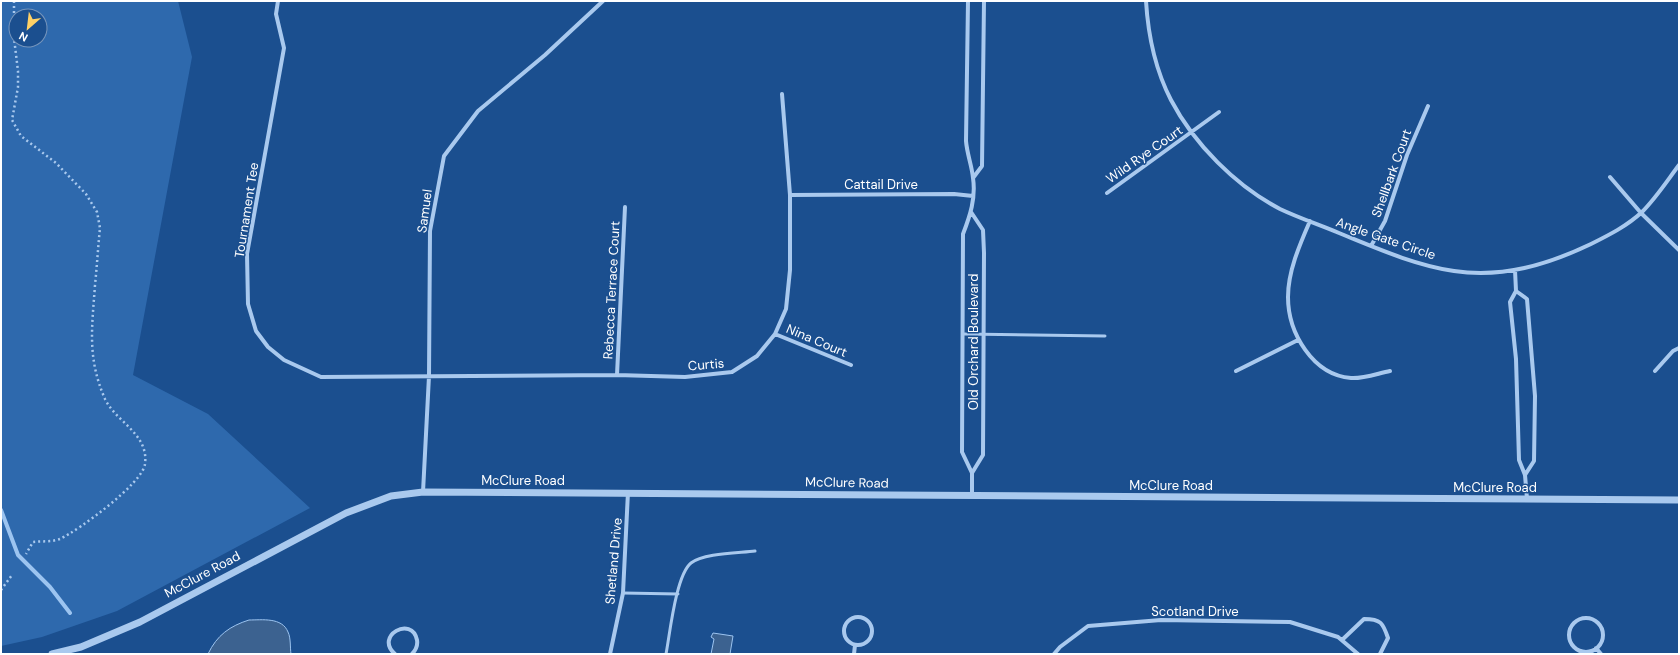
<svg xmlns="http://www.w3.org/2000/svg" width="1680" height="655" font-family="'DM Sans',sans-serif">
  <rect width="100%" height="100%" fill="#1b4f8f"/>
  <path fill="#2e69ad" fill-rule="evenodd" d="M1 1H178L192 57 133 375 208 414 310 508 117 611 42 637 1 646ZM16 16H40V40H16Z"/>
  <path fill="#3c6290" stroke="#9cc4f0" d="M249 620C262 620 282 617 288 632 291 638 290 648 291 654H208C217 635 230 626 249 620Z
    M713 633 733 636 730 654H711L714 639 711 637Z"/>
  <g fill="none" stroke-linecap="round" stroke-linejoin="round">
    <path stroke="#9cc4f0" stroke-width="4" d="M1 510 18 555 50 587 70 613"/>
    <path stroke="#a9c9ee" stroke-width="2.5" stroke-dasharray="2 3" stroke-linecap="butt" d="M14 1V38L18 71V87L12 120 21 136 56 163 86 194 97 212 100 228C98 247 97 266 95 285 92 328 87 358 105 399 116 422 149 434 145 464 143 483 79 530 60 539 52 542 42 541 33 542L26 554
      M1 590 12 575"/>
    <path stroke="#a9c9ee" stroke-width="3" d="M964 334 1105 336
      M623 593 678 594
      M666 654C670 633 676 575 691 563 703 553 740 553 755 551"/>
    <path stroke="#a9c9ee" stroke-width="4" d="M278 1 276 14 284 48 247 254 248 304 256 331 268 347 284 360 321 377 617 375 685 377 732 372 757 356 775 334 786 309 790 270V195L782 94
      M968 1 966 141C967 154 972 166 973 178 976 198 970 216 963 234L962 452 972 473V496
      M1146 1C1148 34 1156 71 1171 100 1194 144 1236 186 1280 209 1299 218 1320 225 1339 233 1376 248 1414 265 1454 271 1503 278 1547 265 1591 244 1609 235 1627 226 1642 212 1656 198 1667 181 1679 165
      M1610 177 1641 213 1679 250
      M973 178 982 166 984 1
      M1107 193 1219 112
      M790 195 954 194 973 196
      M971 212 983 230 984 253 983 455 972 473
      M1310 221C1300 244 1288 271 1288 297 1288 333 1313 375 1351 378 1363 379 1379 373 1390 371
      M1371 246 1385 221 1407 155 1428 106
      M1515 270 1516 291 1510 302 1516 359 1519 460 1525 475 1527 499
      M1516 291 1527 299 1535 396 1534 461 1525 475
      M775 334 851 365
      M1236 371 1298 340
      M1655 371 1673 351 1679 348
      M617 375 625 207
      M423 492 429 376 430 231 444 156 478 111 545 55 603 1
      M844 631a14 14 0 1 1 28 0a14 14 0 1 1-28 0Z
      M1569 635a17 17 0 1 1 34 0a17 17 0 1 1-34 0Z
      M1342 640 1364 619C1381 619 1383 623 1388 638L1380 654
      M1596 648 1601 654
      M395 654C374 636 412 615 417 640 418 646 416 650 412 654
      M610 654 623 593 628 492
      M854 654 855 645
      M1054 654 1060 647 1088 626 1161 620 1290 622 1338 637 1358 654"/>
    <path stroke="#a9c9ee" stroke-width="7" d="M52 654 81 647 140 622 346 513 391 496 423 492 1679 500"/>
  </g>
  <g text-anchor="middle" stroke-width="3" stroke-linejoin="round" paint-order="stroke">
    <g font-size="13" fill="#fff" stroke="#1b4f8f">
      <text transform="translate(1144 154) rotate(-35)" y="5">Wild Rye Court</text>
      <text transform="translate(1391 173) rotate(-70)" y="5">Shellbark Court</text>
      <text x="881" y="189">Cattail Drive</text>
      <text transform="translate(246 210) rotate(-81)" y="5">Tournament Tee</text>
      <text transform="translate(424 211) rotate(-82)" y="5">Samuel</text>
      <text transform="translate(1386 238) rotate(19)" y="5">Angle Gate Circle</text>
      <text transform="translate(611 290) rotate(-87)" y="5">Rebecca Terrace Court</text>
      <text transform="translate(817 340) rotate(23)" y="5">Nina Court</text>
      <text transform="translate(973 342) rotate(-90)" y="5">Old Orchard Boulevard</text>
      <text transform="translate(706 364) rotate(-5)" y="5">Curtis</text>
      <text x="523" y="485">McClure Road</text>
      <text transform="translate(847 482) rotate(1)" y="5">McClure Road</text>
      <text x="1171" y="490">McClure Road</text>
      <text x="1495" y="492">McClure Road</text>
      <text transform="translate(613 561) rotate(-85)" y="5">Shetland Drive</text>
      <text transform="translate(202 574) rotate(-28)" y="5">McClure Road</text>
      <text x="1195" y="616">Scotland Drive</text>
    </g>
  </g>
  <rect width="1680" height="655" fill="none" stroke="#ffffff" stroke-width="4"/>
  <g transform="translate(28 28) rotate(208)"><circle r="19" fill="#1b4f8f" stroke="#7695bc"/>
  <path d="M0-3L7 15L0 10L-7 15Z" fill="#ffd166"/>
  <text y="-6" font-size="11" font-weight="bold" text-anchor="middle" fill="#ffffff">N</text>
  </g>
</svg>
